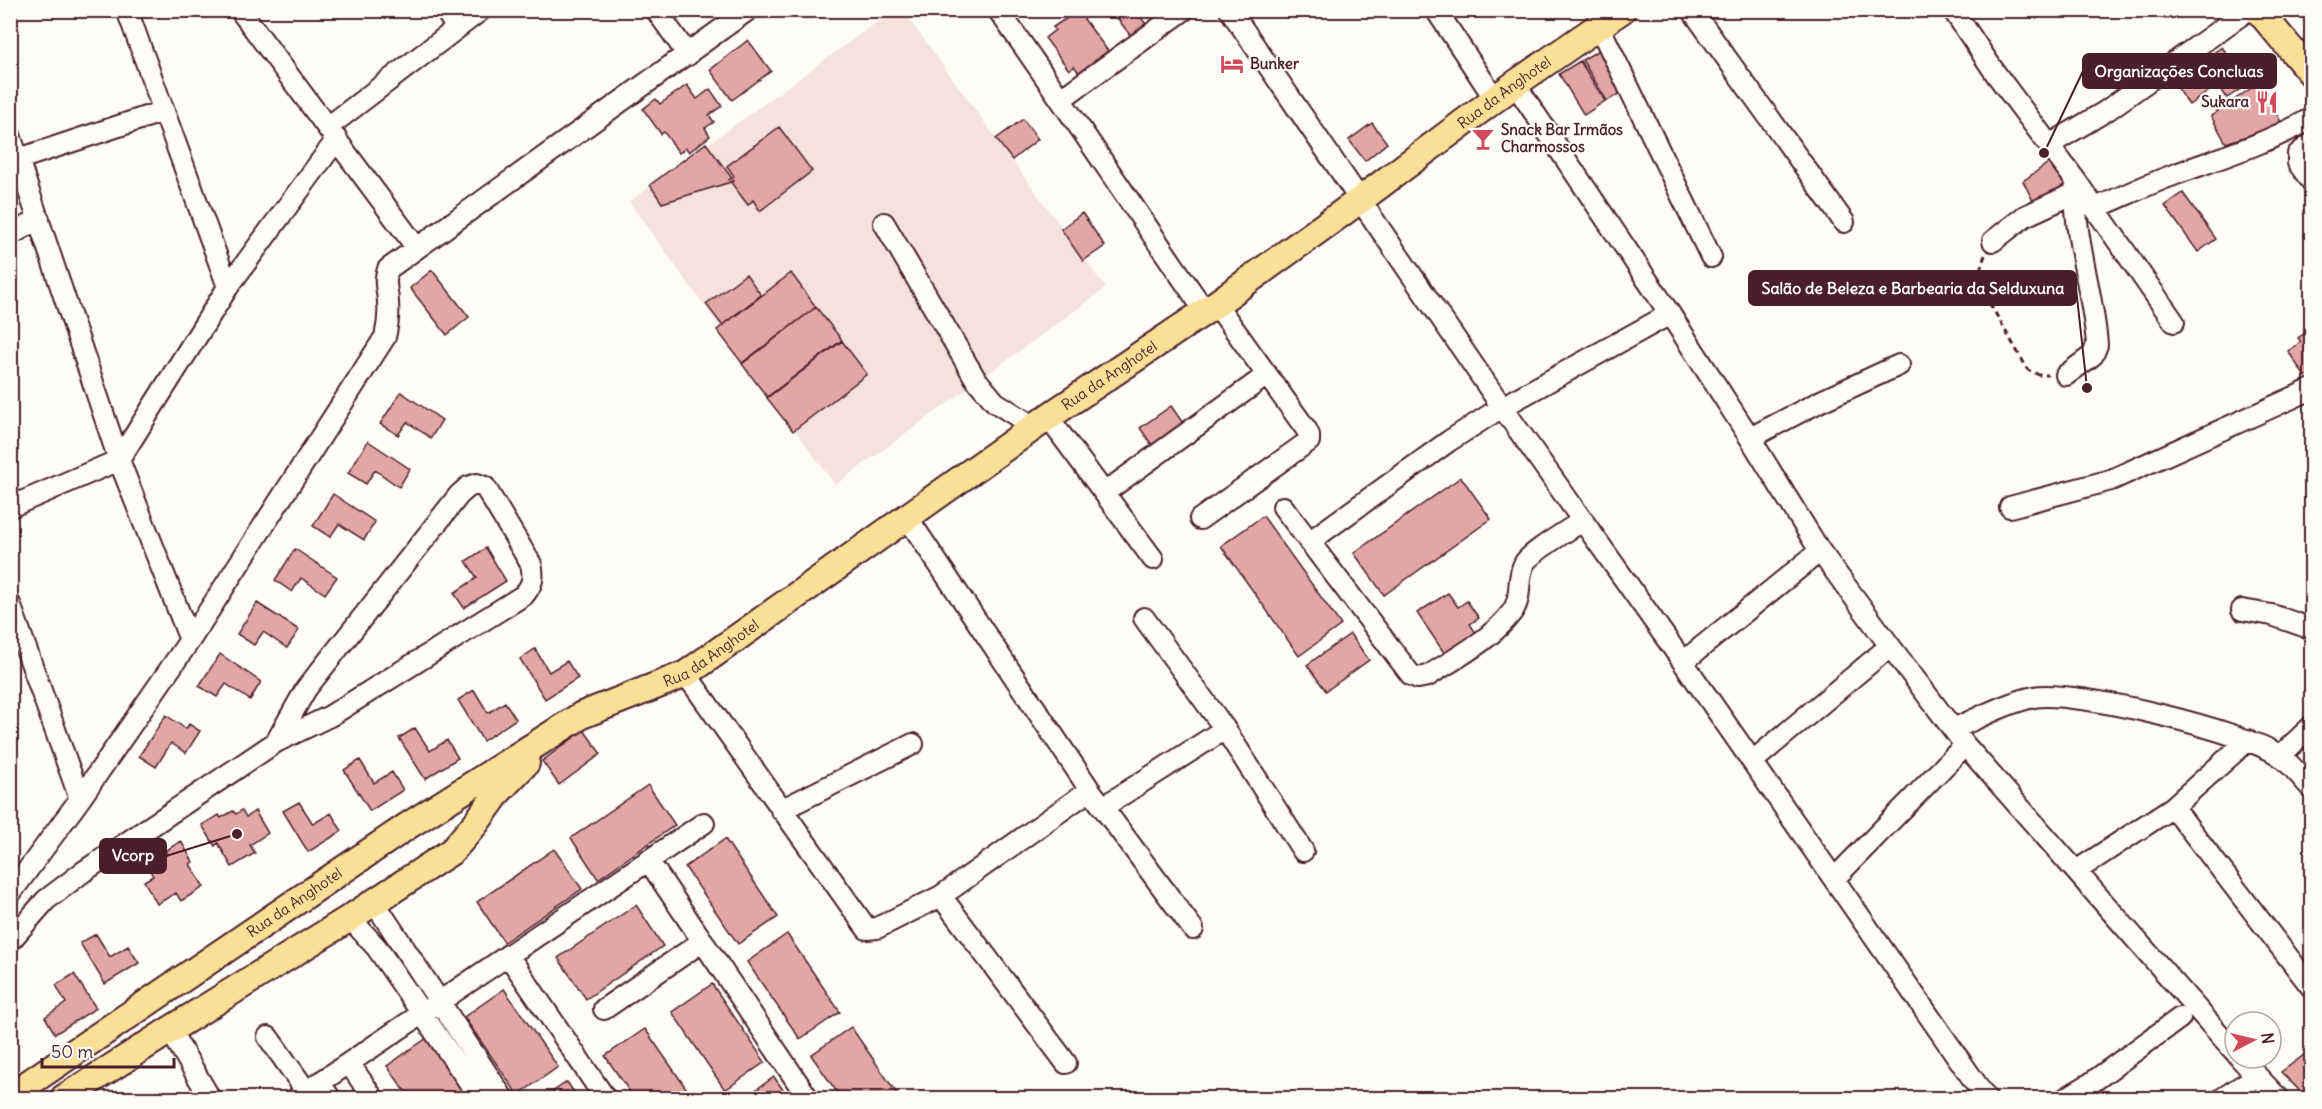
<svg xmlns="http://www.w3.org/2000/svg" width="2322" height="1109" font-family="Delius,sans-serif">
  <rect width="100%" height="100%" fill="#fdfcf7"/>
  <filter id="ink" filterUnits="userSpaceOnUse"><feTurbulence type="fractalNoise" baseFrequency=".0167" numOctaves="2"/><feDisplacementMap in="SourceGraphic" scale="12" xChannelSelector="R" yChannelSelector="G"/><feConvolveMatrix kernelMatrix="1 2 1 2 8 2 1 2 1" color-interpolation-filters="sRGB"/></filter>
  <g filter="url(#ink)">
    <path fill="#f5e2de" d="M892 11H903L1106 288 835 485 629 202Z"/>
    <path fill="#e2a7a4" stroke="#4a1f2b" stroke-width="1.5" d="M1111 10H1135L1146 24 1130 35Z
      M1078 11 1108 51 1079 73 1074 66 1069 70 1045 38 1055 30 1053 27Z
      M748 40 771 71 732 100 710 70Z
      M1604 47 1629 88 1607 101 1582 60Z
      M2222 47 2248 84 2227 98 2218 85 2189 105 2173 81Z
      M1580 61 1605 101 1584 115 1559 74Z
      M2260 82 2282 124 2226 143 2211 116Z
      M687 85 697 99 710 89 722 106 709 115 714 122 705 128 710 136 689 152 686 148 679 153 664 132 661 134 643 109 656 99 660 104Z
      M1023 119 1038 139 1012 160 996 139Z
      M1372 123 1387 143 1365 161 1349 140Z
      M779 127 812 171 760 211 753 200 748 205 729 180 734 176 727 166Z
      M706 143 734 181 662 203 650 185Z
      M2051 161 2067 186 2036 207 2023 181Z
      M2183 193 2216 239 2198 252 2165 206Z
      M1082 213 1105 246 1083 261 1061 229Z
      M432 270 469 317 447 335 410 288Z
      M791 273 816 307 742 363 717 330Z
      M746 274 761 295 722 325 706 304Z
      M816 307 842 340 767 397 742 364Z
      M2308 331 2312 336V373L2305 377 2288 351 2301 342 2298 338Z
      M842 341 867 374 793 431 767 398Z
      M401 392 442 420 431 438 407 422 398 435 380 424Z
      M1171 406 1185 426 1154 448 1140 428Z
      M368 441 410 469 399 487 375 470 366 484 348 473Z
      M1461 477 1491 519 1384 595 1354 553Z
      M333 494 375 522 364 540 339 524 330 537 313 526Z
      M1263 516 1341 625 1299 656 1221 546Z
      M486 548 506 581 464 608 454 593 477 578 466 561Z
      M295 549 337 577 325 594 301 578 292 592 275 580Z
      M1448 593 1458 607 1467 601 1479 618 1470 624 1478 636 1447 657 1417 613Z
      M257 603 299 630 287 648 263 632 254 645 237 634Z
      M1350 634 1369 660 1326 691 1307 665Z
      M535 649 549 672 567 661 578 678 545 699 520 659Z
      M220 654 261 682 250 700 226 684 217 697 199 686Z
      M474 690 488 713 505 702 516 719 483 741 458 700Z
      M166 715 186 729 189 724 200 731 186 753 171 743 156 767 139 756Z
      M415 728 430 751 447 740 458 758 425 779 399 738Z
      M584 730 601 754 559 785 542 761Z
      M360 760 374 783 392 772 403 790 370 811 344 770Z
      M648 785 675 825 598 879 571 838Z
      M299 802 313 824 331 813 342 831 308 852 283 811Z
      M242 810 246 817 255 811 268 833 250 845 255 853 232 867 218 843 215 846 202 825 219 815 221 818 233 811 236 814Z
      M725 839 778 917 738 944 685 867Z
      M181 841 193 862 190 864 204 887 181 901 176 893 157 904 144 881 153 876 149 869 156 865 154 862 167 854 165 851Z
      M554 849 582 889 504 942 477 902Z
      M636 905 663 946 586 999 558 958Z
      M96 934 110 957 128 946 139 963 105 984 80 943Z
      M787 934 840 1012 800 1039 747 962Z
      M74 974 96 1008 55 1034 45 1017 66 1003 56 985Z
      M712 984 765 1062 725 1090 672 1012Z
      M504 989 558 1067 518 1095 464 1017Z
      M851 1027 900 1098H841L811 1055Z
      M645 1029 693 1098H634L605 1056Z
      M427 1038 468 1098H410L387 1066Z
      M2312 1049V1098H2307L2281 1072Z
      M774 1077 789 1098H744Z
      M567 1082 578 1098H543Z"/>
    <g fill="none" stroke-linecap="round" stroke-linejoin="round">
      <g stroke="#4a1f2b" stroke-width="24">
        <path id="minor" d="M127 10 228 287
          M240 10 416 247
          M445 10 457 28
          M656 10 688 55
          M998 10C1069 109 1135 211 1205 311
          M1230 10 1502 407 1683 662 1986 1098
          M1436 10 1495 99
          M1692 10 1844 222
          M1953 10 1996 74 2076 181 2174 322
          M1599 26 1711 257
          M1515 84 1670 314 1750 438 1820 551 1890 646 1965 745 2235 1052
          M1061 99 1184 10
          M328 127 481 10
          M10 135 119 460 190 640
          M2312 143 2298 154V163L2312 182
          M2049 145 2106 111 2248 10
          M19 159 164 111
          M2095 208C2122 197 2148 184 2176 174 2222 157 2268 143 2312 118
          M884 223 975 378 995 402 1034 427
          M10 235 39 219
          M1993 241 2025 216 2075 193
          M2066 375 2093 355 2097 345C2093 289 2072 236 2076 181
          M1048 417 1153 559
          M1750 438 1821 401 1899 365
          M1104 493 1267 375
          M10 507 119 460 228 287 337 139
          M1283 507 1411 675 1418 678 1428 676C1457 657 1491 640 1512 612 1523 597 1516 580 1524 564 1529 553 1571 529 1583 520
          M2010 507 2111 480 2312 389
          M907 517 1090 790 1193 929
          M1200 519 1309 441V435L1306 429 1216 304
          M1309 542 1449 441 1502 407 1670 314
          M10 604 80 799
          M2242 610 2272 615 2312 629
          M1144 618 1225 729 1303 851
          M1683 662 1820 551
          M686 674 867 929 877 928 941 896 1090 790
          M1953 729C1979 718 2006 703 2034 697 2072 689 2248 732 2280 756 2291 764 2302 778 2312 789
          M2280 756 2312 726
          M1753 761 1890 646
          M1103 807 1225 729
          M2173 807 2312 988
          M781 810 913 744
          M648 860 808 1098
          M2076 871 2173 807 2248 740
          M1834 879 1965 745
          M10 894 80 799 190 640 385 337C388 325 389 314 388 303 388 290 383 282 388 269L748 10
          M941 896 1066 1063
          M374 902 503 1098
          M350 918 377 948 480 1098
          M10 941 46 900 83 872 276 742 330 716 524 595C533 584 534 577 531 564L485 487 477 484 468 487 459 495 306 689 276 742
          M508 955 605 1098
          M604 1009 703 941
          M170 1030 210 1098
          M268 1037 307 1092
          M2240 1058 2278 1098
          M349 1063 373 1098
          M320 1083 330 1098
          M297 1098 704 823
          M2066 1098 2091 1083 2180 1018
          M2223 1098 2257 1076"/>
      </g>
      <g stroke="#4a1f2b" stroke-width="30">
        <g id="major">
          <path d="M2258 10 2312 74"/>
          <path id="s1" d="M10 1096 406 827 582 715 686 674 1048 417 1216 304 1360 200 1515 84 1622 10"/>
          <path d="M64 1098 170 1030 350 918 452 851 476 823 499 791 526 763"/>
        </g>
      </g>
      <path stroke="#4a1f2b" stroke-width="3" stroke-dasharray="6 4.5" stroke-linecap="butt" d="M1985 255 1978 276 1982 290 2028 370 2039 375H2048"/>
      <use href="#minor" stroke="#fdfcf7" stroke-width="20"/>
      <use href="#major" stroke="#fbdf96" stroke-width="26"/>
    </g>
  </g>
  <defs>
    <g id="hotel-bare" transform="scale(1.8)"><path d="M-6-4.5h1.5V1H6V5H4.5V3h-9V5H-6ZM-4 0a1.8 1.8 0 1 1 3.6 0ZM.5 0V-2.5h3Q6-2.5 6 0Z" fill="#d1495b" stroke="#fdfcf7" stroke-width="2.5" paint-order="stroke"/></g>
    <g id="restaurant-bare" transform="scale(1.8)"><path d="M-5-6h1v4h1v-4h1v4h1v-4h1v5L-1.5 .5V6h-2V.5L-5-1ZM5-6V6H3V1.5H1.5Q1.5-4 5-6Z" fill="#d1495b" stroke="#fdfcf7" stroke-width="2.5" paint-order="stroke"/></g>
    <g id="bar-bare" transform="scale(1.8)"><path d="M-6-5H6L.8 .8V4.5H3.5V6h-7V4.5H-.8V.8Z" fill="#d1495b" stroke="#fdfcf7" stroke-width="2.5" paint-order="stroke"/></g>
  </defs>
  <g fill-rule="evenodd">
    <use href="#hotel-bare" x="1232" y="64"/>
    <use href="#restaurant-bare" x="2267" y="102"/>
    <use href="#bar-bare" x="1483" y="139"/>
  </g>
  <g text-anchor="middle" stroke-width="4.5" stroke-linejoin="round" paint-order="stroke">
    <g font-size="15" font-weight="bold" fill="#4a1f2b" stroke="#fdfcf7" text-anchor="start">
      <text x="1250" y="69">Bunker</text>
      <text x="2249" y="107" text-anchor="end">Sukara</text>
      <text x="1501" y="135">Snack Bar Irmãos<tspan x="1501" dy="17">Charmossos</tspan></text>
    </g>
    <g font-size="15" fill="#4a1f2b" stroke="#fdfcf7">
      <text dy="5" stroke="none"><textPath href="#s1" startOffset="1803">Rua da Anghotel</textPath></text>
      <text dy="5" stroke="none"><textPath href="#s1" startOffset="1317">Rua da Anghotel</textPath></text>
      <text dy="5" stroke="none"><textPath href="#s1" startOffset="831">Rua da Anghotel</textPath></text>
      <text dy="5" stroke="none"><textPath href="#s1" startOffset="344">Rua da Anghotel</textPath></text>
    </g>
  </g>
  <path fill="none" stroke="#4a1f2b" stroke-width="2" d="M2044 153L2083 71M2087 388L2076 288M237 834L166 856"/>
  <g fill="#4a1f2b" stroke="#fdfcf7" stroke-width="2">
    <circle cx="2044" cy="153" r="6"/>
    <circle cx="2087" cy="388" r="6"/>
    <circle cx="237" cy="834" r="6"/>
  </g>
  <g fill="#4a1f2b" stroke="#4a1f2b" stroke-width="2">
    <rect x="2083" y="54" width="193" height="34" rx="6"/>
    <rect x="1749" y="271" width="327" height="34" rx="6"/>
    <rect x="100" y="839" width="66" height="34" rx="6"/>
  </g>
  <g font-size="16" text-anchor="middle" font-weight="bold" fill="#fff">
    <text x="2179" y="77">Organizações Concluas</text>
    <text x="1913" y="294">Salão de Beleza e Barbearia da Selduxuna</text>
    <text x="133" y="861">Vcorp</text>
  </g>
  <rect width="2322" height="1109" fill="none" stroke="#fdfcf7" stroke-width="36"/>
  <rect x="18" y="18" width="2286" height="1073" fill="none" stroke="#4a1f2b" stroke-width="2" filter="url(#ink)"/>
  <g transform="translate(2253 1040) rotate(83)"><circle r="28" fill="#fdfcf7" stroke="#b5a4a5" stroke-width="1.5"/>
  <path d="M0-4.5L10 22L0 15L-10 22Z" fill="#d1495b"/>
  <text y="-9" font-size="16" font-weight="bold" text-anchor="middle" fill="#4a1f2b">N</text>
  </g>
  <path d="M42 1058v9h132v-9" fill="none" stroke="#4a1f2b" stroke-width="3"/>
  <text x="51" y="1058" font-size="18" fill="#4a1f2b" stroke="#fdfcf7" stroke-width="4.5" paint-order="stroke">50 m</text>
</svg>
